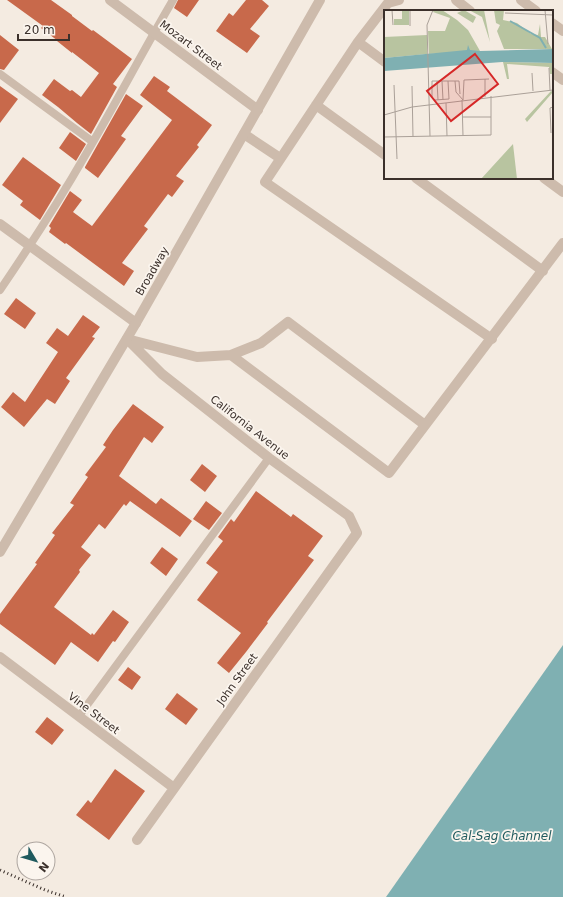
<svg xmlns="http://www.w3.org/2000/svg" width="563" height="897" font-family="'DejaVu Sans',sans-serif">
  <rect width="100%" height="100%" fill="#f4ebe1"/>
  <path fill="#7fb0b2" d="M563 645V897H386Z"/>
  <path fill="#c8694b" d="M7 0H51L72 15V16L92 31 93 30 132 59 113 84 117 87 91 134 77 123 58 107 42 95 54 79 70 91 72 90 81 97 99 73 72 52V53L57 41H58L41 28 43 26Z
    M178 0H199L187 17 174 8Z
    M246 0H262L269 6 250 29 260 36 247 53 216 31 229 13 233 16Z
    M0 35 19 50 4 70 0 69Z
    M154 76 170 87 167 91 212 125 197 145 199 147 176 176 184 181 172 197 168 194 144 226 148 229 122 263 134 271 124 286 66 243 65 244 49 232 51 228 49 226 70 191 82 200 73 212 92 226 172 120 140 95Z
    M0 86 18 99 0 123Z
    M126 94 143 106 121 136 126 139 98 178 85 168V167Z
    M70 132 86 144 76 161 59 148Z
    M23 157 61 185 40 220 20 205 23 201 2 185Z
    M16 298 36 313 25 329 4 314Z
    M83 315 100 327 92 337 95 338 66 378 70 381 55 404 47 399 24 427 1 407 13 392 25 402 58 352 46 343 57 328 68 336Z
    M133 404 164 427 152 443 144 437 119 476 156 504 161 498 192 521 180 537 130 501 126 506 124 504 105 529 99 524 81 547 91 555 79 570 80 572 54 607 91 635 92 633 94 635 113 610 129 622 115 642 113 641 98 662 71 642 55 665 0 624V614L37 564 35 563 55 535 52 533 74 505 70 503 88 477 85 475 106 447 103 445 113 430Z
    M202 464 217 476 205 492 190 480Z
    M256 491 291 517 293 514 323 536 308 556 314 560 267 622 268 623 246 652 229 673 217 663 241 633 197 600 218 572 206 563 223 541 218 537 231 519 234 522Z
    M206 501 222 513 209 530 193 519Z
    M162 547 178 559 166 576 150 563Z
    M128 667 141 677 132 690 118 680Z
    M177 693 198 709 186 725 165 709Z
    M47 717 64 730 52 745 35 732Z
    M115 769 145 791 109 840 76 815 88 800 91 803Z"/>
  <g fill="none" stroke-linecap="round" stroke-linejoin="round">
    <path stroke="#cdbbac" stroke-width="8" d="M0 74 93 142
      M0 290C30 246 59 201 86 154 116 103 143 51 173 0
      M79 716 269 458"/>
    <path stroke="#cdbbac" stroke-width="10" d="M110 0 258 110
      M399 0 388 3 358 42 265 182 492 339
      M456 0 470 11
      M358 42 385 62
      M552 72 563 80
      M316 105 385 155
      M244 134 280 158
      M416 178 543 271
      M544 178 563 192
      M0 224 136 323
      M127 339 162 374 269 458 349 516 357 533 137 840
      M127 339 197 357 231 355 261 343 288 322 425 425
      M231 355 389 473 563 243
      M0 657 174 788"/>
    <path stroke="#cdbbac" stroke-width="10" d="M521 0 536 11
      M552 23 563 31
      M0 552 136 323 320 0"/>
    <path stroke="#3b302b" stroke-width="3" stroke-dasharray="1 3" stroke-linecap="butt" d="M0 870 45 890 66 897"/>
  </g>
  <g text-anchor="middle" stroke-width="3.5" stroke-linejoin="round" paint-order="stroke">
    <g font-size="11" fill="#3b302b" stroke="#fbf5ee">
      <text transform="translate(191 45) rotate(37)" y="4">Mozart Street</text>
      <text transform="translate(152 271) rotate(-60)" y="4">Broadway</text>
      <text transform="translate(250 427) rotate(38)" y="4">California Avenue</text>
      <text transform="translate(237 679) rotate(-54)" y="4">John Street</text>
      <text transform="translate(94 713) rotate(37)" y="4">Vine Street</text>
    </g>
    <g font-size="12" font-style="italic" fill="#1f5a5e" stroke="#fbf5ee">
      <text x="502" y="840">Cal-Sag Channel</text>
    </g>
  </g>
  <g transform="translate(384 10)">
    <rect width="169" height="169" fill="#f4ebe1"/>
    <path d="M50 0H58L73 10 84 20 96 41 45 44 44 21H61L66 8 49 2ZM80 0 92 7 89 13 73 3ZM85 0H100L106 32 98 7ZM110 0H120L119 10 133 13 147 24 154 25 156 14 157 27H161L168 39H120L113 21 116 15 112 13ZM18 1H25V15H10V9H18ZM43 25V44L0 48V27ZM119 52 169 53V64H166L165 57 123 54 125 69H123ZM167 81 169 82 143 112 141 109ZM129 134 133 169H97Z" fill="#b8c4a0"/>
    <path d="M84 35 86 40 96 41 169 39V53L118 52 0 61V48L83 40Z" fill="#7fb0b2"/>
    <path fill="none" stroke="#7fb0b2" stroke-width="2" d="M126 11 156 28 162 38"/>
    <path fill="none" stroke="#aaa098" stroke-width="1" d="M8 0 9 15M26 0V16M161 0 164 34M121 3 169 5M165 58 166 80M148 63 149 81M101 69V87M53 71 54 90M58 71 59 90M64 71 65 89 51 90 48 88V71H75L76 84M71 71 72 82 79 90M10 75 13 149M28 76 29 127M78 90 79 126M79 90 80 70 105 69M62 93 63 126M0 105 28 97 169 80M78 107H107M167 123 166 98 169 97M46 126 43 15 49 0M0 127 107 125V86"/>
    <path fill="#d62828" fill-opacity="0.15" stroke="#d62828" stroke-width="2" d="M91 44 114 74 67 111 43 81Z"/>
    <rect width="169" height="169" fill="none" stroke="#3b302b" stroke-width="2"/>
  </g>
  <g transform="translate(36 861) rotate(128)"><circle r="19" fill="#fbf5ee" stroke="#aea6a0"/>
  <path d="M0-3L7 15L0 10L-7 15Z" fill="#1f5a5e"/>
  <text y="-6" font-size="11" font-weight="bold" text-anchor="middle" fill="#3b302b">N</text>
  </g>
  <path d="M18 34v6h51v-6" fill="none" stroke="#3b302b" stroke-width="2"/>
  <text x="24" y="34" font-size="12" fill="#3b302b" stroke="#fbf5ee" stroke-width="3" paint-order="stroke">20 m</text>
</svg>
